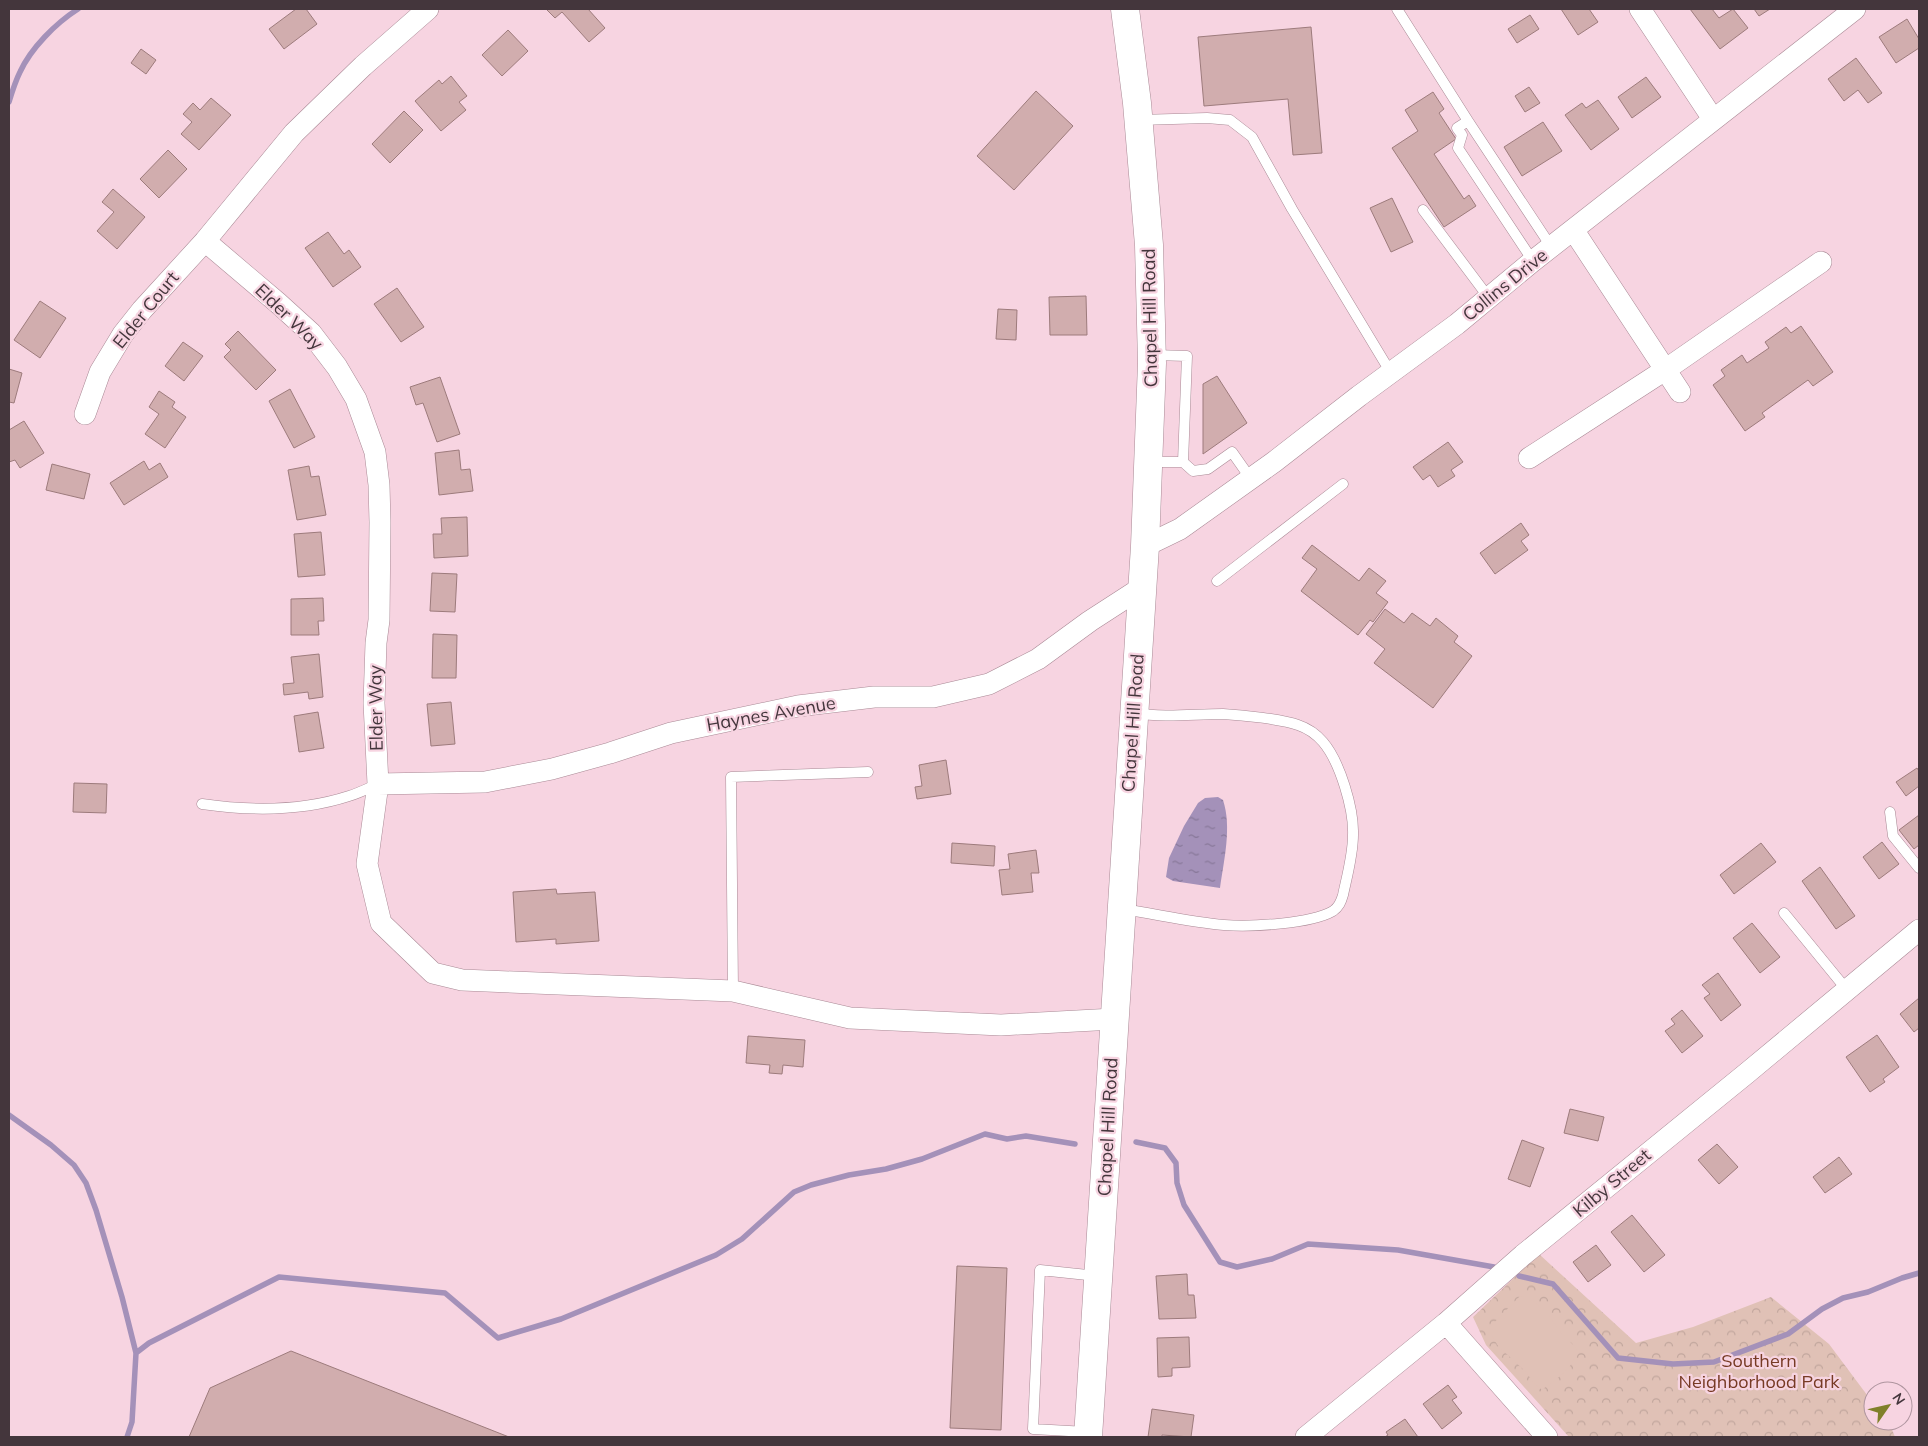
<svg xmlns="http://www.w3.org/2000/svg" width="1928" height="1446" font-family="Mulish,sans-serif">
  <defs>
    <pattern id="park-crowns" width="20" height="18" patternUnits="userSpaceOnUse" patternTransform="scale(1.25)"><rect width="20" height="18" fill="#e0c1b6"/><path d="M2 6a3 3 0 1 1 6 0M12 15a3 3 0 1 1 6 0" fill="none" stroke="#c1a69d"/></pattern>
    <pattern id="water-ripples" width="26" height="14" patternUnits="userSpaceOnUse" patternTransform="scale(1.25)"><rect width="26" height="14" fill="#a491b9"/><path d="M2 4q2-2 4 0t4 0M15 11q2-2 4 0t4 0" fill="none" stroke="#877798"/></pattern>
  </defs>
  <rect width="100%" height="100%" fill="#f7d4e1"/>
  <path fill="url(#park-crowns)" d="M1539 1254 1636 1343 1693 1327 1771 1297 1829 1344 1873 1403V1421H1887L1891 1427 1895 1437H1569L1486 1345 1473 1317Z"/>
  <path fill="#e0c1b6" d="M1520 1296C1538 1300 1548 1315 1558 1329 1564 1336 1571 1342 1577 1349 1575 1368 1557 1378 1542 1390L1533 1382 1526 1372 1498 1346 1488 1329Z"/>
  <path fill="url(#water-ripples)" d="M1218 797 1223 800C1232 827 1224 860 1220 888L1173 881 1166 877 1169 858 1184 826 1198 803 1205 798Z"/>
  <g fill="none" stroke-linecap="round" stroke-linejoin="round">
    <path stroke="#a491b9" stroke-width="5.5" d="M9 102C12 92 15 82 20 72 31 48 56 23 78 9
      M9 1115 51 1145 74 1165 86 1183 96 1210 122 1297 136 1353 132 1422 127 1437
      M1136 1142 1165 1148 1176 1163 1177 1183 1184 1205 1220 1262 1237 1267 1272 1259 1308 1244 1398 1250 1494 1267
      M1519 1276 1553 1284 1618 1358 1673 1364 1714 1362 1788 1334 1822 1309 1843 1298 1868 1292 1902 1278 1919 1273
      M136 1353 149 1343 279 1277 445 1293 498 1338 561 1319 716 1255 742 1239 794 1192 811 1185 849 1175 886 1169 922 1159 985 1134 1007 1139 1026 1136 1075 1144"/>
  </g>
  <path fill="#d1adae" stroke="#9d7b7c" d="M296 9H306L317 24 284 49 269 29Z
    M546 9H588L605 28 589 42 562 12 555 18Z
    M1561 9H1589L1598 22 1578 35Z
    M1690 9H1712L1719 18 1733 9 1748 28 1720 49Z
    M1754 9H1770L1759 16Z
    M1530 15 1539 29 1517 43 1508 29Z
    M1907 19 1919 39V48L1896 63 1879 37Z
    M1311 27 1322 153 1293 155 1288 99 1204 106 1198 37Z
    M508 30 528 51 502 76 482 55Z
    M141 49 156 60 146 74 131 63Z
    M1856 58 1882 93 1868 103 1858 90 1844 101 1828 79Z
    M451 76 467 96 459 102 466 110 441 131 415 101 439 80 442 84Z
    M1646 77 1661 97 1632 118 1618 97Z
    M1529 87 1540 103 1525 112 1515 96Z
    M1036 91 1073 126 1014 190 977 156Z
    M1433 92 1444 109 1439 113 1456 139 1434 154 1464 199 1469 195 1476 206 1444 227 1392 148 1418 131 1405 110Z
    M211 98 231 115 199 150 181 134 192 122 183 114 193 103 200 110Z
    M1598 100 1619 129 1591 150 1565 115 1582 103 1586 108Z
    M404 111 423 130 390 163 372 144Z
    M1543 122 1562 151 1522 176 1504 147Z
    M168 150 187 169 159 198 140 179Z
    M113 189 145 217 117 249 97 231 114 212 102 202Z
    M1392 198 1413 242 1391 252 1370 208Z
    M328 232 344 254 349 250 361 267 333 287 305 248Z
    M397 288 424 327 401 342 374 304Z
    M1086 296 1087 335H1050L1049 297Z
    M40 301 66 318 40 358 14 340Z
    M998 309 1017 310 1016 340 996 339Z
    M1801 326 1833 372 1813 386 1808 380 1762 413 1765 417 1745 431 1713 385 1725 376 1721 370 1742 355 1747 363 1769 348 1765 342 1786 327 1791 333Z
    M238 331 276 370 256 390 224 357 231 350 225 344Z
    M183 342 203 356 184 381 165 366Z
    M9 369 22 373 14 403 9 402Z
    M1217 376 1247 423 1203 454V384Z
    M440 377 460 434 437 442 423 403 416 405 410 387Z
    M290 389 315 437 294 448 269 401Z
    M159 391 175 402 172 407 186 417 165 448 145 434 159 414 149 407Z
    M24 421 44 453 20 468 15 460 9 462V430Z
    M1448 442 1463 462 1451 470 1455 476 1438 487 1430 475 1423 480 1413 467Z
    M459 450 461 470 470 469 473 491 439 495 435 453Z
    M144 461 149 470 160 463 168 477 124 505 110 483Z
    M52 464 90 474 84 499 46 490Z
    M309 466 311 477 319 476 326 515 297 520 288 470Z
    M467 517 468 556 434 558 433 534H442L441 518Z
    M1521 523 1529 535 1521 541 1528 550 1495 574 1480 553Z
    M321 532 325 575 298 577 294 534Z
    M1312 545 1359 581 1369 568 1386 581 1376 593 1388 602 1373 622 1370 620 1358 635 1301 591 1317 569 1302 558Z
    M432 573 457 574 455 612 430 611Z
    M323 598 324 621H318L319 635H291V599Z
    M1385 609 1404 623 1412 613 1430 626 1436 618 1458 636 1454 642 1472 656 1433 708 1374 663 1385 649 1366 634Z
    M433 634 457 635 456 678H432Z
    M319 654 323 697 309 699 308 692 284 695 283 684 294 683 291 657Z
    M451 702 455 744 431 746 427 704Z
    M318 712 324 748 299 752 294 716Z
    M946 760 951 794 917 799 915 787 922 786 919 765Z
    M1917 768 1919 771V786L1906 796 1896 782Z
    M74 783 107 784 106 813 73 812Z
    M1919 815V845L1914 849 1899 830Z
    M1882 842 1899 864 1879 879 1863 857Z
    M952 843 995 846 994 866 951 863Z
    M1761 843 1776 862 1734 894 1720 875Z
    M1036 850 1039 873H1031L1033 892 1002 895 999 870 1010 869 1008 854Z
    M1820 867 1855 916 1836 929 1802 881Z
    M556 889 557 894 595 892 599 941 556 944V939L516 942 513 892Z
    M1752 923 1780 957 1760 973 1733 938Z
    M1718 973 1741 1005 1721 1021 1704 998 1710 994 1702 985Z
    M1919 998V1028L1914 1032 1900 1014Z
    M1682 1010 1703 1036 1682 1053 1665 1031 1675 1024 1671 1019Z
    M1877 1035 1899 1067 1883 1079 1885 1082 1870 1092 1846 1057Z
    M748 1036 805 1040 803 1067 783 1065 782 1074 769 1073 770 1065 746 1063Z
    M1570 1109 1604 1117 1598 1141 1564 1133Z
    M1522 1140 1544 1148 1530 1187 1508 1179Z
    M1717 1144 1738 1167 1719 1184 1698 1160Z
    M1839 1157 1852 1174 1825 1193 1813 1177Z
    M1632 1215 1665 1255 1644 1272 1611 1232Z
    M1596 1245 1611 1265 1588 1282 1573 1262Z
    M957 1266 1007 1268 1001 1430 950 1428Z
    M1187 1274 1188 1295H1194L1196 1318 1159 1319 1156 1276Z
    M1189 1337 1190 1367 1172 1368V1376L1158 1377 1157 1338Z
    M291 1351 509 1437H189L210 1388Z
    M1448 1385 1457 1397 1452 1400 1462 1413 1442 1429 1423 1404Z
    M1152 1409 1194 1415 1191 1437 1162 1435V1437H1148Z
    M1405 1419 1418 1437H1385L1388 1435 1386 1432Z"/>
  <g fill="none" stroke-linecap="round" stroke-linejoin="round">
    <g stroke="#a98995" stroke-width="11">
      <path id="service" d="M1397 9 1468 121 1552 248
        M1139 120 1207 118 1230 120 1252 137 1292 209 1391 373
        M1468 121 1457 128 1462 135 1458 148 1533 261
        M1423 210 1489 298
        M1149 462H1183L1187 356 1154 355
        M1183 462 1193 471 1208 469 1232 452 1251 479
        M1217 581 1343 484
        M202 804C250 811 303 811 349 796 359 793 369 788 378 784
        M1890 812 1893 836 1919 868
        M1122 909C1156 914 1190 922 1224 925 1250 927 1311 924 1333 911 1339 907 1341 902 1343 895 1347 876 1353 855 1353 835 1354 809 1340 762 1323 742 1317 735 1307 728 1298 725 1282 719 1241 715 1223 714 1193 714 1165 718 1135 713
        M1784 913 1847 990
        M733 991 731 777 868 772
        M1087 1432 1033 1429 1040 1270 1097 1276"/>
    </g>
    <g stroke="#a98995" stroke-width="22">
      <path id="minor" d="M1640 9 1713 119
        M1574 231 1680 392
        M205 241 278 303 311 333 337 367 356 399 375 452 379 485 380 522 379 620 376 643 374 703 378 784 367 864 381 923 433 973 462 980 733 991 850 1018 1001 1025 1114 1019
        M85 414 100 372 123 334 142 310 205 241 294 133 363 66 428 9
        M1529 458 1665 370 1821 262
        M1145 546 1180 529 1274 462 1359 396 1457 324 1533 261 1855 9
        M378 784 485 782 552 769 610 753 671 733 798 706 874 697H933L989 684 1038 659 1090 621 1141 588
        M1446 1323 1547 1437
        M1306 1437 1446 1323 1523 1255 1747 1073 1919 930"/>
    </g>
    <g stroke="#a98995" stroke-width="29">
      <path id="secondary" d="M1088 1437 1145 546 1152 363 1149 245 1137 103 1125 9"/>
    </g>
    <use href="#service" stroke="#fff" stroke-width="10"/>
    <use href="#minor" stroke="#fff" stroke-width="21"/>
    <use href="#secondary" stroke="#fff" stroke-width="28"/>
  </g>
  <g text-anchor="middle" stroke-width="4.5" stroke-linejoin="round" paint-order="stroke">
    <g font-size="18" fill="#44363c" stroke="#f7d4e1">
      <text transform="translate(1505 285) rotate(-39)" y="6">Collins Drive</text>
      <text transform="translate(146 310) rotate(-51)" y="6">Elder Court</text>
      <text transform="translate(289 317) rotate(44)" y="6">Elder Way</text>
      <text transform="translate(1150 318) rotate(-91)" y="6">Chapel Hill Road</text>
      <text transform="translate(376 708) rotate(-91)" y="6">Elder Way</text>
      <text transform="translate(771 714) rotate(-10)" y="6">Haynes Avenue</text>
      <text transform="translate(1133 723) rotate(-86)" y="6">Chapel Hill Road</text>
      <text transform="translate(1108 1127) rotate(-87)" y="6">Chapel Hill Road</text>
      <text transform="translate(1612 1183) rotate(-40)" y="6">Kilby Street</text>
    </g>
    <g font-size="18" fill="#773a24" stroke="#f7d4e1">
      <text x="1759" y="1367">Southern<tspan x="1759" dy="21">Neighborhood Park</tspan></text>
    </g>
  </g>
  <rect width="1928" height="1446" fill="none" stroke="#44363c" stroke-width="20"/>
  <g transform="translate(1888 1406) rotate(56)"><circle r="24" fill="#f7d4e1" stroke="#af959f"/>
  <path d="M0-4L9 19L0 12L-9 19Z" fill="#80802a"/>
  <text y="-8" font-size="14" font-weight="bold" text-anchor="middle" fill="#44363c">N</text>
  </g>
</svg>
